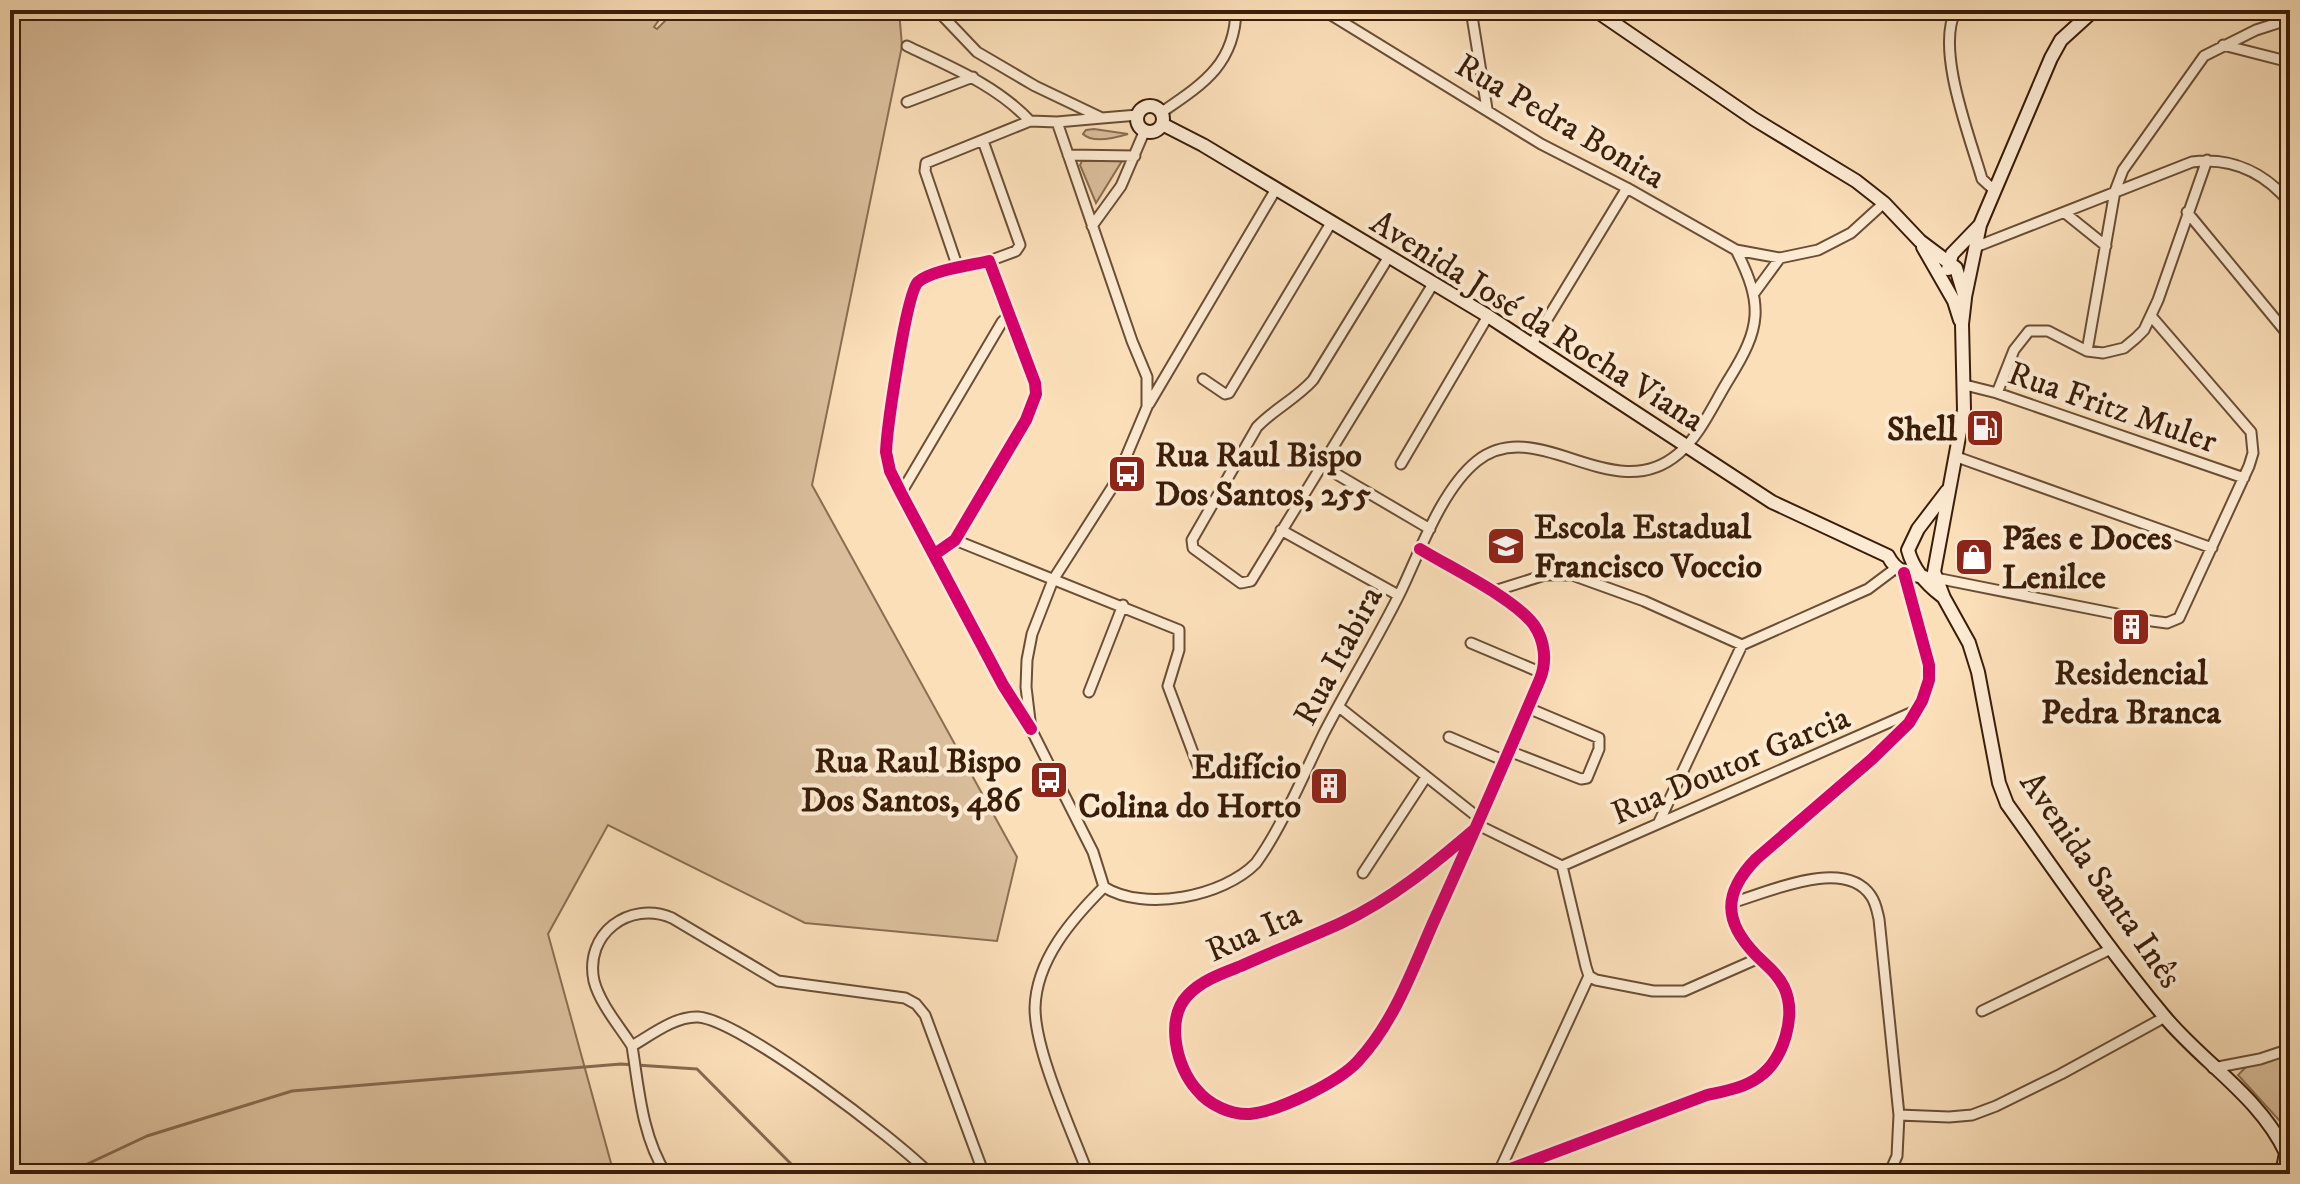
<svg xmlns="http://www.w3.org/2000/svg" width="2300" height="1184" font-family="'IM FELL DW Pica',serif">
  <rect width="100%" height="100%" fill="#fbdfb9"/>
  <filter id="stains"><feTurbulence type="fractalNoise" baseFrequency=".0025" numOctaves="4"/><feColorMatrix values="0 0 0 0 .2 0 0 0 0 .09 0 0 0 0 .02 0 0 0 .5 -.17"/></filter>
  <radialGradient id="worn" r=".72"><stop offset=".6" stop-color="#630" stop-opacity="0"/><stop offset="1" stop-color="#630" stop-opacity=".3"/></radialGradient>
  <path fill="#dabe9b" stroke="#8a6e52" stroke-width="2" d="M10 10H666L654 27 657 29 673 13 681 10H899L902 46 812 485 1017 857 997 941 805 923 608 825 548 934 614 1174H10Z
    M1094 129 1128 134C1115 138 1093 144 1083 134L1086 130Z
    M1082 161H1122L1096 203 1080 165Z
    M2290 1054V1131H2289L2238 1075 2246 1067Z"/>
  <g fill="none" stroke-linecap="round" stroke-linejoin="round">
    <path stroke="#866a4f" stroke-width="3" d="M66 1174 147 1136 292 1091 621 1064 697 1069 801 1174"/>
    <g stroke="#6a4e35" stroke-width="13">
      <path id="street" d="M937 10 977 52 1035 86 1102 118 1138 115
        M1323 10 1541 144 1627 188 1736 250 1780 258 1818 250 1851 233 1884 203
        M1471 10 1487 109
        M1956 10C1935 49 1970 137 1982 179L1995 191
        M2223 45 2290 62
        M907 46C951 67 996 85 1030 121
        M907 102 973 77
        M1162 112C1203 84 1235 64 1236 10
        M1057 122 1132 341 1147 377V407L1115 483 1053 580 1032 634 1027 660 1026 687 1031 729 1093 852 1104 887
        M983 141 1020 245 1016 251 989 261
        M1068 155 1135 156
        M2187 212 2290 337
        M2065 213 2106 246
        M1092 226 1121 186 1145 130
        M1978 246 2192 162C2232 157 2265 173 2290 203
        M1388 258 1313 380C1296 399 1274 409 1257 427L1192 540 1193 548 1241 583 1251 581 1433 284
        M958 268 925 171 926 163 1030 121 1057 122 1102 118
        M1755 292 1780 258
        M1532 344 1627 188
        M2087 351 2115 191 2123 170 2204 56 2256 30 2290 19
        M1203 379 1225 394 1229 393 1331 223
        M1965 385 1997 393 2244 478
        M1997 393 2014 350 2029 331H2048L2087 351 2103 353 2124 348 2136 338 2144 330 2158 300 2207 160
        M1149 404 1276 189
        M1957 457 2212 548
        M1401 464 1488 316
        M1321 465 1430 529
        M901 493 1002 322 1009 315
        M1281 530 1398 595
        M955 540 1179 630V650L1168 686 1198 766
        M1420 549C1451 568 1514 598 1534 625 1545 641 1547 662 1540 679 1505 761 1470 842 1433 923 1412 971 1394 1022 1358 1061 1339 1082 1279 1111 1250 1114 1231 1115 1209 1105 1197 1090 1176 1067 1165 1019 1188 995 1202 980 1223 973 1241 966 1274 951 1308 938 1341 923 1392 899 1433 865 1475 829
        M935 554 955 540 1026 420 1036 394 1035 383 989 261C972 265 932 270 918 282 906 294 887 429 886 452L890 471 901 493 1003 685 1031 729
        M1936 578 2152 621 2167 623 2179 618 2249 466 2253 453 2251 432 2151 316
        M1491 592 1545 575H1572L1644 601 1742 645
        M1471 643 1542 673
        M1089 692 1123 605
        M1339 707 1480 819
        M1449 737 1505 761
        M1509 751 1581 779 1587 778 1599 749V738L1528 708
        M1659 822 1742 645 1868 589 1896 568
        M1478 825 1562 866
        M1562 866 1915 711
        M1562 866 1586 967 1589 976 1596 980 1653 991H1684L1759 958
        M1363 873 1426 777
        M1104 887C1144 912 1223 897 1256 863 1282 827 1303 776 1323 735 1348 686 1377 640 1401 591 1420 551 1442 489 1477 461 1538 413 1613 509 1678 454 1700 436 1714 403 1729 379 1761 328 1764 305 1736 250
        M1731 903C1767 893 1844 856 1871 896 1876 903 1877 911 1879 919L1899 1115 1897 1156 1889 1174
        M1982 1011 2111 949
        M632 1046C620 1027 600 1004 594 981 584 934 629 900 672 918L778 981 905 998 916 1004 925 1015 984 1174
        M2213 1068 2260 1059 2290 1049
        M1899 1115 1949 1117 1972 1115 1996 1106 2061 1074 2165 1017
        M666 1174C642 1136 639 1090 632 1046 651 1035 675 1016 698 1017 741 1020 897 1140 930 1174
        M1088 1174C1072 1131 1035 1052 1035 1008 1036 960 1072 919 1104 887
        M1497 1174 1707 1095C1725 1091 1744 1088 1759 1077 1784 1059 1797 1015 1784 987 1777 973 1767 966 1756 955 1723 921 1723 893 1756 859L1872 759 1909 723 1922 701 1929 680V665L1904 573
        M1498 1174 1589 976"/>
    </g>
    <g stroke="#3a1d09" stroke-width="16">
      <path id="secondary" d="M1595 10 1754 119 1856 181 1884 203 1920 241 1956 268 1965 298 1962 324 1964 410 1934 572 1944 598 1969 643 1978 672 1999 783 2007 804C2058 875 2108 949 2164 1016 2203 1063 2260 1097 2286 1153L2282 1174
        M1137 119a13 13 0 1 1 26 0a13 13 0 1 1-26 0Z
        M1162 124 1203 145 1488 316 1772 502 1888 556
        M1923 247 1954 301 1960 320
        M1948 269 1952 254 1980 225
        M1965 297 1980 225 2051 58 2061 40 2094 10
        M1888 556C1896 572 1908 574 1924 577
        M1942 596C1926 584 1913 569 1908 550L1918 529 1947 491"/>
    </g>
    <use href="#street" stroke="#fcead2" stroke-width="9"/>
    <use href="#secondary" stroke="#fcead2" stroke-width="12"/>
    <g stroke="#fcead2" stroke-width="17">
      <path id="cycleway" d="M1420 549C1451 568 1514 598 1534 625 1545 641 1547 662 1540 679 1505 761 1470 842 1433 923 1412 971 1394 1022 1358 1061 1339 1082 1279 1111 1250 1114 1231 1115 1209 1105 1197 1090 1176 1067 1165 1019 1188 995 1202 980 1223 973 1241 966 1274 951 1308 938 1341 923 1392 899 1433 865 1475 829
        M935 554 955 540 1026 420 1036 394 1035 383 989 261C972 265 932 270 918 282 906 294 887 429 886 452L890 471 901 493 1003 685 1031 729
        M1497 1174 1707 1095C1725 1091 1744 1088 1759 1077 1784 1059 1797 1015 1784 987 1777 973 1767 966 1756 955 1723 921 1723 893 1756 859L1872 759 1909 723 1922 701 1929 680V665L1904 573"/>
    </g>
    <use href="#cycleway" stroke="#d6006c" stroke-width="12"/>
  </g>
  <defs>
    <g id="fuel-square" transform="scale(2)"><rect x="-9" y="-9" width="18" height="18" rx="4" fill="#8f2418" stroke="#fcead2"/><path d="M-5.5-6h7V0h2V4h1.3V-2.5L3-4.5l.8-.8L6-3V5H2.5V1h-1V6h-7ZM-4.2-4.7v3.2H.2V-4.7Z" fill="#fff"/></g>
    <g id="bus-square" transform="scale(2)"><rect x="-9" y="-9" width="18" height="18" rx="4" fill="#8f2418" stroke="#fcead2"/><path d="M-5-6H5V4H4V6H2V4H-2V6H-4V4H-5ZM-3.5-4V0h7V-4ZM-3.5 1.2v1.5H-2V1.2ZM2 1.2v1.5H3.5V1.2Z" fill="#fff"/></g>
    <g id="school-square" transform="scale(2)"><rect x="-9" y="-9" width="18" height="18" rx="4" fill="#8f2418" stroke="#fcead2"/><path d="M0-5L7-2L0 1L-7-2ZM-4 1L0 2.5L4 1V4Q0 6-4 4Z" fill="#fff"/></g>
    <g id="shop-square" transform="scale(2)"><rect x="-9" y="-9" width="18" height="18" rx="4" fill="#8f2418" stroke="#fcead2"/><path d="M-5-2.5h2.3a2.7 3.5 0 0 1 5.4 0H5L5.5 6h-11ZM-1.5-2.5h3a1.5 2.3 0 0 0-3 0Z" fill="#fff"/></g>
    <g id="building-square" transform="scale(2)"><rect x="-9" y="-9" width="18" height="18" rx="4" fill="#8f2418" stroke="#fcead2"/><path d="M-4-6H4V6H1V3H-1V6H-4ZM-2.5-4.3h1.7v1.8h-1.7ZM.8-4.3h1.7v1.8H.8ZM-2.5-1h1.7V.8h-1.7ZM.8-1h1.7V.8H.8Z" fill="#fff"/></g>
  </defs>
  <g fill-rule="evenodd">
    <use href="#fuel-square" x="1985" y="428"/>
    <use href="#bus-square" x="1127" y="474"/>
    <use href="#school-square" x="1506" y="546"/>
    <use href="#shop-square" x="1974" y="557"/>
    <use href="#building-square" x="2131" y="627"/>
    <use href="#bus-square" x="1049" y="780"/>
    <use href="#building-square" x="1329" y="786"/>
  </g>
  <g text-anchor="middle" stroke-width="8" stroke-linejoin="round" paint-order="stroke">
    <g font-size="34" fill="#3a1d09" stroke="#fcead2">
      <text transform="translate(1561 120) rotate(30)" y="12">Rua Pedra Bonita</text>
      <text transform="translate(1538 320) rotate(32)" y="12">Avenida José da Rocha Viana</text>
      <text transform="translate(2113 406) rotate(19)" y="12">Rua Fritz Muler</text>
      <text transform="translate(1337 655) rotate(-62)" y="12">Rua Itabira</text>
      <text transform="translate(1730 764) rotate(-23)" y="12">Rua Doutor Garcia</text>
      <text transform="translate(2102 879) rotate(55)" y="12">Avenida Santa Inês</text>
      <text transform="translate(1253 931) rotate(-24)" y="12">Rua Ita</text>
    </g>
    <g font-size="34" font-weight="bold" fill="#3a1d09" stroke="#fcead2" text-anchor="end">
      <text x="1957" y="440">Shell</text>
      <text x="1155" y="466" text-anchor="start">Rua Raul Bispo<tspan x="1155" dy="39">Dos Santos, 255</tspan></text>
      <text x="1534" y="538" text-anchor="start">Escola Estadual<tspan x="1534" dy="39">Francisco Voccio</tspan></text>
      <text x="2002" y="549" text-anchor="start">Pães e Doces<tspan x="2002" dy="39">Lenilce</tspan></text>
      <text x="2131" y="684" text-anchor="middle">Residencial<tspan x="2131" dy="39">Pedra Branca</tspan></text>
      <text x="1021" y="772">Rua Raul Bispo<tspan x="1021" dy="39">Dos Santos, 486</tspan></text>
      <text x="1301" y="778">Edifício<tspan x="1301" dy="39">Colina do Horto</tspan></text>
    </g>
  </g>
  <rect width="2300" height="1184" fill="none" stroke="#fbdfb9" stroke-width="40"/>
  <rect x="12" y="12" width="2276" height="1160" fill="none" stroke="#3a1d09" stroke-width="4"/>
  <rect x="20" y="20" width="2260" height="1144" fill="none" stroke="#3a1d09" stroke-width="2"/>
  <rect width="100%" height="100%" filter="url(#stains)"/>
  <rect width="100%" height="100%" fill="url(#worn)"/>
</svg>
